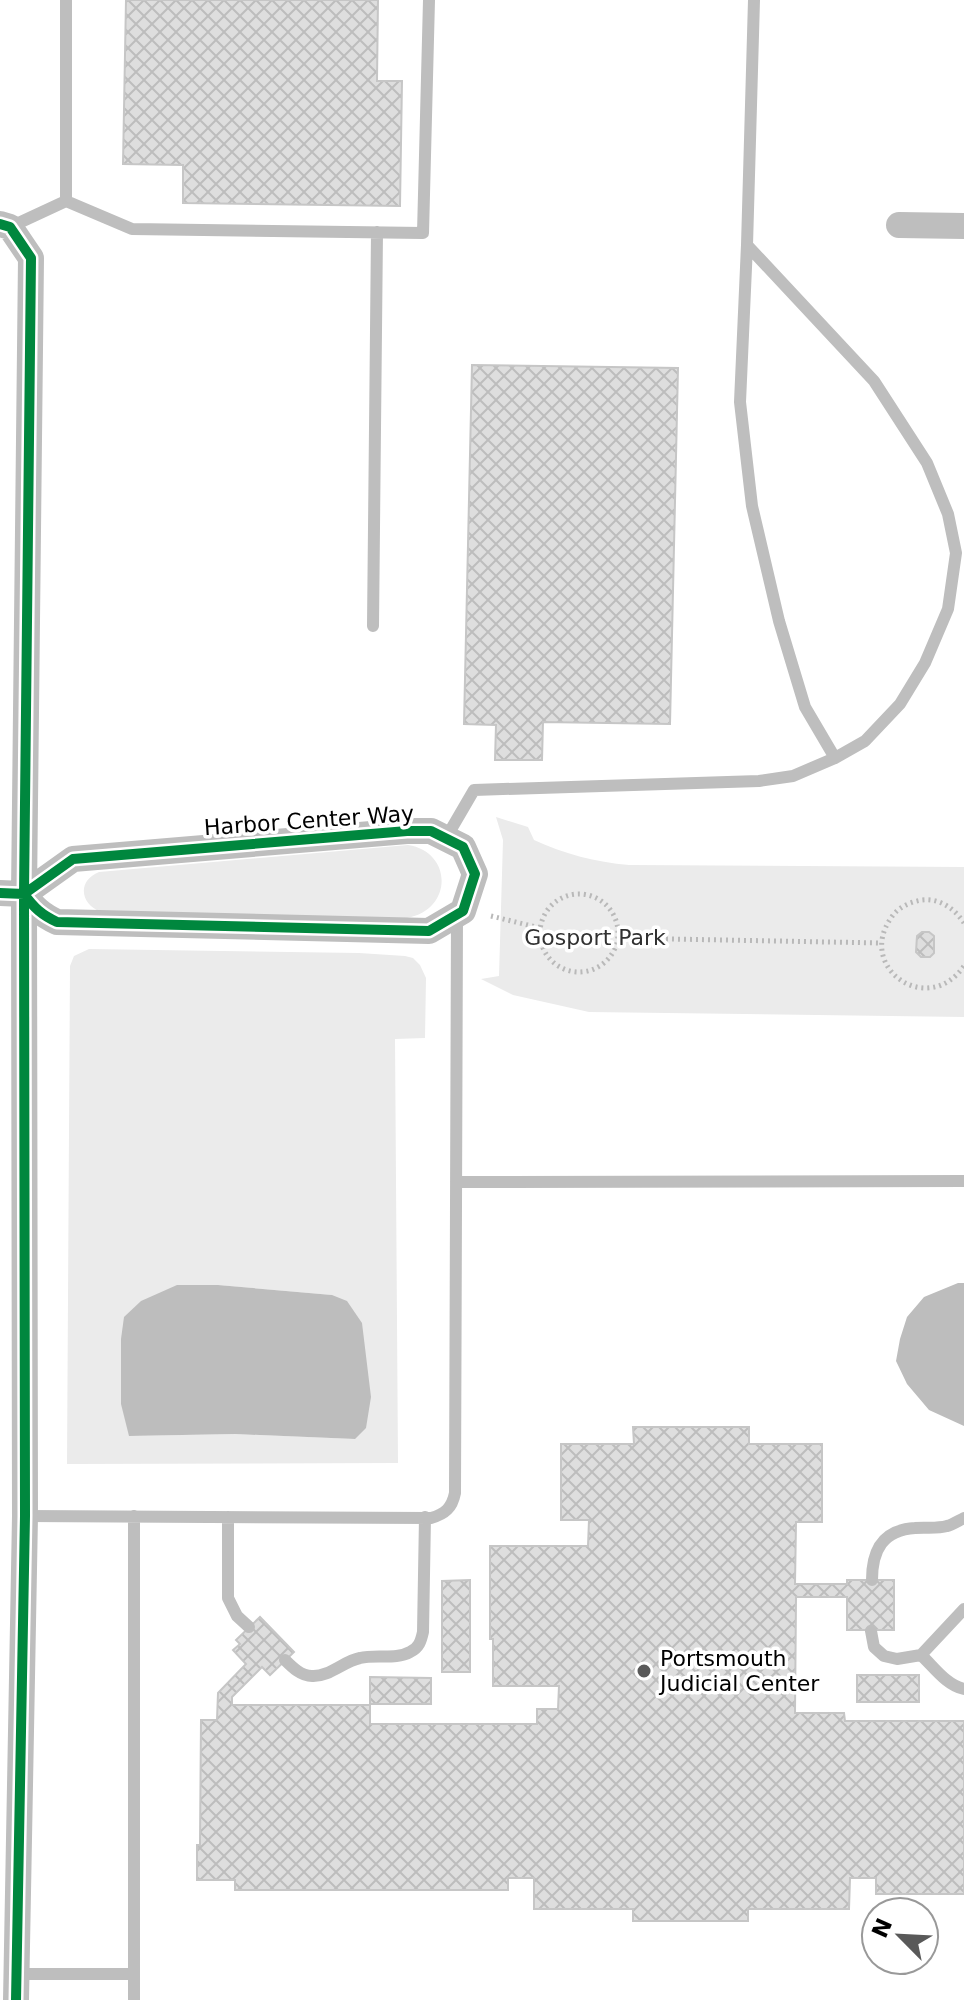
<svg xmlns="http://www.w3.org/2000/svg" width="964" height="2000" font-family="'DejaVu Sans',sans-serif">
  <defs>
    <pattern id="building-cross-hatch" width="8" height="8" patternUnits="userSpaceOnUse" patternTransform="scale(2)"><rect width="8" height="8" fill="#dedede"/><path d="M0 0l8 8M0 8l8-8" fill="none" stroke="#bdbdbd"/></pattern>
  </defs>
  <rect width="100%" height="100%" fill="#fff"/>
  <path fill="#ebebeb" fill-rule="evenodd" d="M496 817 528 827 534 840C565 854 595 862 629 865L964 867V1017L589 1012 513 995 481 979 499 976 503 840Z
    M408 845C453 852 453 910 407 918L101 912C80 904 77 881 99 872Z
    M89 949 359 953 405 956 413 958 420 965 426 978 425 1038 395 1039 398 1463 67 1464 70 966 74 956ZM218 1285 332 1295 355 1439 235 1434 129 1436Z"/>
  <path fill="#bdbdbd" d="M958 1283H964V1426L929 1410 907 1384 896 1361 900 1339 907 1317 924 1297Z
    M177 1285H218L332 1295 347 1301 362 1323 371 1397 366 1428 355 1439 235 1434 129 1436 121 1404V1339L124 1317 141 1301Z"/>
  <path fill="url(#building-cross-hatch)" stroke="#c6c6c6" stroke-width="2" d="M126 0H378L377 81H402L400 206 183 203V165L123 164Z
    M472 365 678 368 670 724 543 722 542 760H495L496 725 464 724Z
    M922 932H929L934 936V953L930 957H921L916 952 917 936Z
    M633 1427H749V1444H822V1522H796L795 1584H847V1580H894V1630H847V1597H796L795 1713H844L845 1721H964V1894H876V1878H850L849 1909H748V1921H633V1909H534V1878H508V1890H235V1880H197V1845H200L201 1720H217L218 1693 246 1664 233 1650 240 1644 236 1640 260 1617 294 1652 270 1675 262 1667 232 1697V1705H370V1724H537V1709H558L559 1686H493V1639H490V1546H588L589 1520H561V1444H634Z
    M470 1580V1672H442V1581Z
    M857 1675H919V1702H857Z
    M370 1677 431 1678V1704H370Z"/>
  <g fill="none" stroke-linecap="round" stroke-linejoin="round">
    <path stroke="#b9b9b9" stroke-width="5" stroke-dasharray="2 4" stroke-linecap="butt" d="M540 933a39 39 0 1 1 78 0a39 39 0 1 1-78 0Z
      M491 916 540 928
      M964 923C955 909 940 898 922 900 910 902 898 907 891 918 856 968 928 1018 964 966
      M618 938 881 943"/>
    <path stroke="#bebebe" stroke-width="12" d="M66 201V0
      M10 227 66 201 132 229 423 233 429 0
      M747 245 740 402 752 506 779 621 805 707 835 758
      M373 626 377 232
      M446 838 474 790 759 781 793 776 835 758 865 741 900 704 925 663 948 609 956 553 948 514 927 463 874 381 747 245 754 0
      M456 1182 964 1181
      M25 1516 431 1518C445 1514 452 1508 455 1493L457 916
      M134 1516V2000
      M228 1517V1598L237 1616 249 1627
      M872 1580C872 1550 883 1530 915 1528 925 1527 937 1529 947 1526 952 1525 958 1521 964 1518
      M871 1631 874 1647 884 1656 897 1659 921 1655 964 1609
      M921 1655C934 1667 946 1685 964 1689
      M285 1660C292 1667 301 1676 312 1676 329 1677 344 1661 360 1658 376 1654 396 1660 410 1652 419 1648 421 1641 423 1632L425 1517
      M17 1974H134"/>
    <path stroke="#bebebe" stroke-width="26" d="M0 224 10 227 31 258 24 894 25 1516 16 2000
      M899 225 964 226
      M0 893 24 894 73 859 407 831H431L463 847 475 874 463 911 429 931 57 922C42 915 34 908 24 894"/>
    <g stroke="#fff" stroke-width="15">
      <path id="cycleway" d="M0 224 10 227 31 258 24 894 25 1516 16 2000
        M0 893 24 894 73 859 407 831H431L463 847 475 874 463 911 429 931 57 922C42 915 34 908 24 894"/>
    </g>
    <use href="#cycleway" stroke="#00873e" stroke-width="10"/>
  </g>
  <circle fill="#595959" stroke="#fff" stroke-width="3" cx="644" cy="1671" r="8"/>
  <g text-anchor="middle" stroke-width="7" stroke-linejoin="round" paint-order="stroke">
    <g font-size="22" fill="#000" stroke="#fff">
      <text transform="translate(309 820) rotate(-4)" y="8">Harbor Center Way</text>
    </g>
    <g font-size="22" fill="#313131" stroke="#fff">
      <text x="595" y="945">Gosport Park</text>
    </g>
    <g font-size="22" fill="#000" stroke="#fff" text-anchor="start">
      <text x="660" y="1666">Portsmouth<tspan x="660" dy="25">Judicial Center</tspan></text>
    </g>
  </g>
  <g transform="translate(900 1936) rotate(294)"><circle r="38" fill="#ffffff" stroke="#999999" stroke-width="2"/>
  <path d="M0-6L14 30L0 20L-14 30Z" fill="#595959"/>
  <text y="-12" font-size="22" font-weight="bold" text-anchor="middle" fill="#000000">N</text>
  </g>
</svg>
